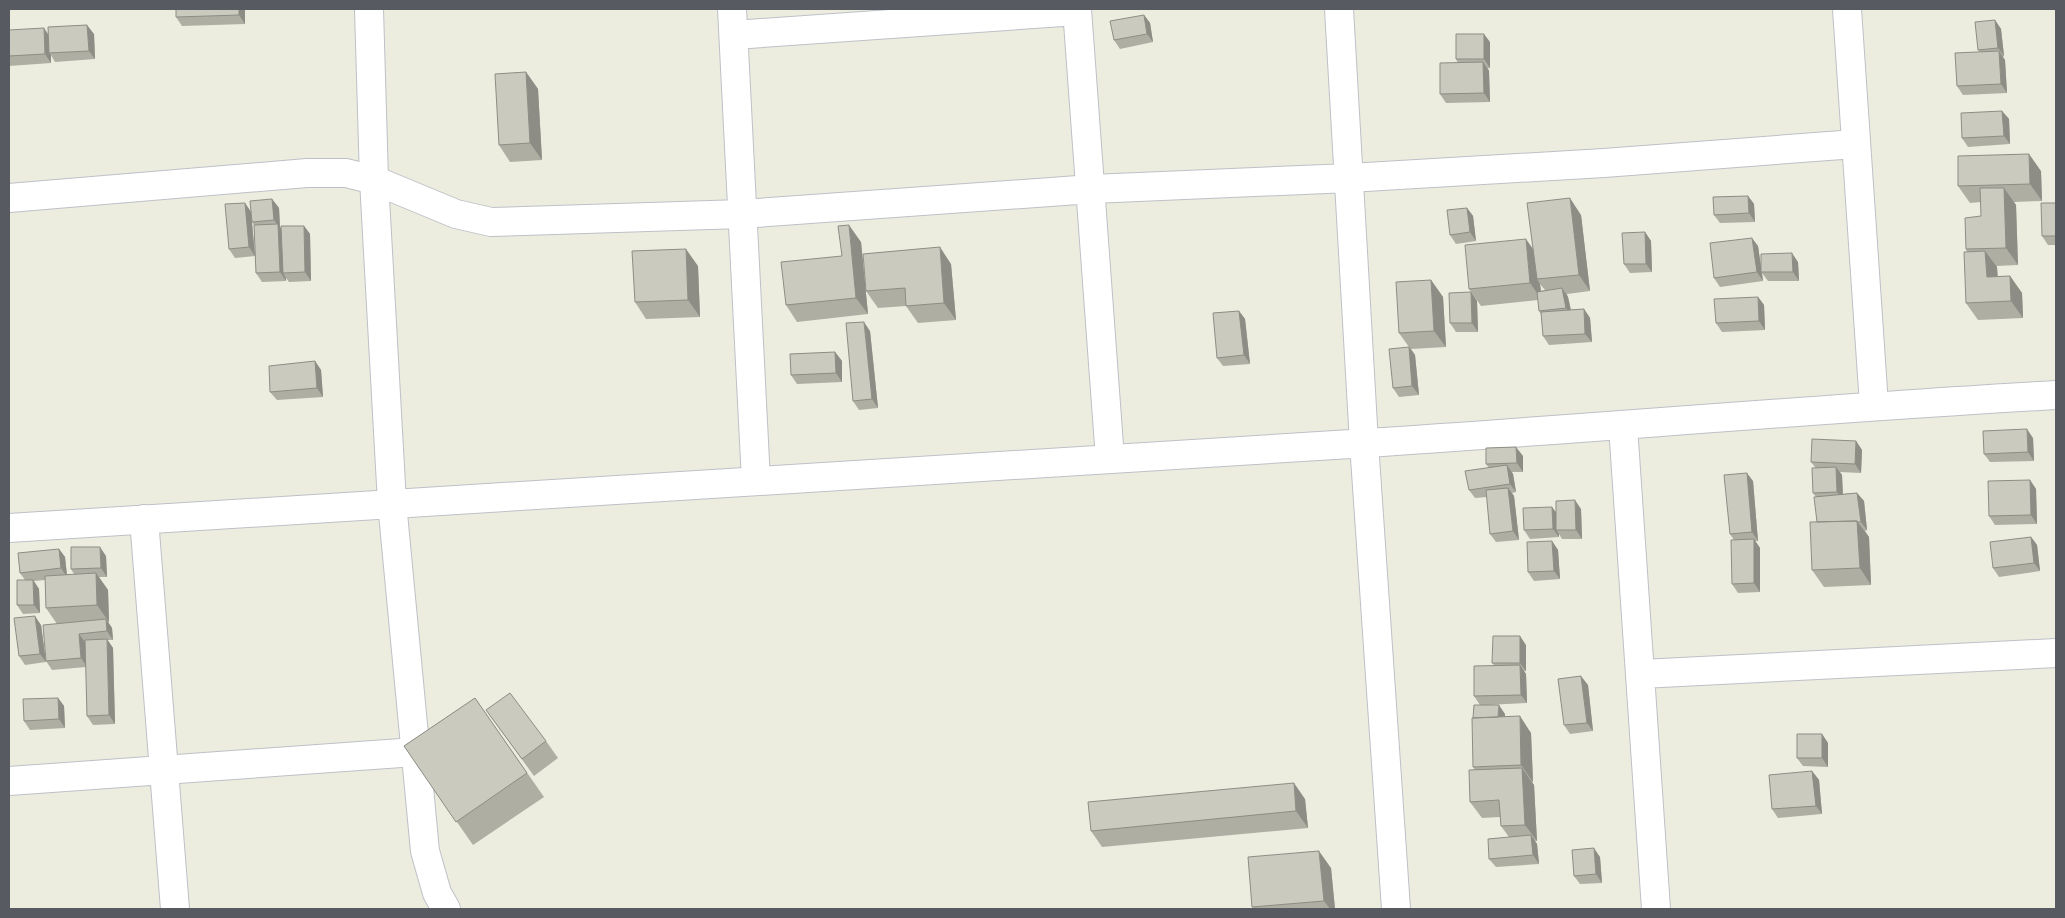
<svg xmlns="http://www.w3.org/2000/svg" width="2065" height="918" font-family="Commissioner,sans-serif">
  <rect width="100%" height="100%" fill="#eceddf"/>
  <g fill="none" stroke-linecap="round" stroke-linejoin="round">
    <g stroke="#bec0c7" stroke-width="30">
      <path id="street" d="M369 9 374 180 392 503 425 851 437 893 446 909
        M732 9 756 481
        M1077 9 1110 459
        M1339 9 1364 443 1396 909
        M1847 9 1874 405
        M734 35 1077 11
        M9 198 307 173H346L374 180 456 214 491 222 742 214 1092 189 1349 178 1604 163 1855 144
        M1623 426 1656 909
        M144 519 175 909
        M9 528C461 498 914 474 1367 443 1597 428 1826 408 2056 395
        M1641 674 2056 653
        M9 781 415 752"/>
    </g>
    <use href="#street" stroke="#fff" stroke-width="28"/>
  </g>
  <path fill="#aeaea3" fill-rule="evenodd" d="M245 9V24L182 26 176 17Z
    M1144 15 1150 23 1153 42 1120 49 1114 40Z
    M1995 20 2001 29 2004 56 2003 57 2005 60 2007 93 1963 95 1957 86 1980 52 1978 50Z
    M9 30 48 35 94 34 95 59 55 62 51 55V63L9 66Z
    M1490 42V68H1488L1489 71 1490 102 1446 103 1440 94 1458 63 1456 59Z
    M526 72 538 89 542 160 510 162 499 145Z
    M2002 111 2009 119 2010 144 1968 147 1962 138Z
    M2041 171 2042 201 2014 202 2016 205 2018 265 1996 266 1997 267 1998 277 2010 276 2022 293 2023 318 1978 320 1966 303 1967 252 1966 249 1981 216V202L1970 203 1958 186Z
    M1748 196 1754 204 1755 222 1720 223 1714 215Z
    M272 199 279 208 280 227 281 229 304 226 310 234 311 281 289 282 286 278V281L262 282 256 273 254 225 252 222 255 256 235 258 229 249 245 203 251 212Z
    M2056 203V245H2048L2042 236Z
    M1467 208 1473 216 1476 241 1456 244 1450 235Z
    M1581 215 1590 291 1567 294 1568 297 1571 310 1584 309 1590 318 1592 342 1549 345 1543 336 1541 314 1539 311 1538 300 1481 306 1469 289 1533 250ZM1540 284 1545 290 1541 291Z
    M1645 232 1651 241 1652 272 1630 273 1624 264Z
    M861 242 868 314 797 322 786 305Z
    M1758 246 1761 267 1798 262 1799 281H1768L1762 273 1763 281 1720 287 1714 278Z
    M951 264 956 320 918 323 906 306 878 308 866 291Z
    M698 266 700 317 646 319 635 302Z
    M1431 280 1443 297 1446 347 1411 349 1415 355 1419 395 1399 397 1393 388 1409 347 1399 333Z
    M1471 292 1477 301 1478 332H1456L1450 323Z
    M1758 297 1764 305 1765 330 1722 332 1716 323Z
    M1239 311 1245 319 1250 364 1223 366 1217 358Z
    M870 331 878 408 859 410 853 401Z
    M835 352 842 361V382L797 384 791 375Z
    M315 361 321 370 323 397 277 400 270 392Z
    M2033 438 2034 461 1990 462 1984 454Z
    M1856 441 1862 450 1861 473 1840 472 1842 475 1843 494 1857 493 1864 501 1867 530 1865 531 1869 537 1871 585 1824 587 1812 570 1817 522 1816 497 1813 493 1815 467 1811 462Z
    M1523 456V472H1512L1513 474 1516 492 1512 493 1514 496 1519 540 1496 542 1490 534 1487 497 1475 498 1469 490 1489 468 1486 464Z
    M2030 480 2036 489 2037 524 1995 525 1989 516Z
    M1753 481 1758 541H1755L1760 548V592L1738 593 1732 584 1734 540 1730 534Z
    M1552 507 1556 512 1581 509 1582 539H1562L1559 534V537L1530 539 1524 530Z
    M2031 537 2037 545 2040 571 1999 577 1993 568Z
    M1552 541 1558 550 1560 579 1534 581 1528 572Z
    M59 549 65 557 67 574H74L71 569 106 556 107 577H99L108 590 109 622H108L112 628 113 640H107L113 648 115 724 93 725 87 716 86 667 52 670 46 661 57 624 46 608 45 580 34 581 39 589 40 613 23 614 17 605 25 580 20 573Z
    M41 625 46 662 25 665 19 656Z
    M1526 645V671H1524L1526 674 1527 703 1487 705 1505 714V717L1531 733 1533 782H1532L1534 785 1537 841H1535L1537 844 1539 864 1496 867 1489 859 1509 837 1501 826 1500 817 1482 818 1470 802 1475 770 1473 767V718L1480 705 1474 696 1495 666 1492 663Z
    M1588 685 1593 731 1570 734 1564 725Z
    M58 698 64 706 65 728 30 730 24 721Z
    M475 698 544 797 473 845 404 746Z
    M486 710 546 741 558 758 534 776Z
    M1822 734 1828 743V767L1803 766 1797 758Z
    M1812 771 1819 780 1822 814 1778 818 1772 809Z
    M1305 799 1308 828 1102 847 1091 831Z
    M1600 857 1602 883 1580 884 1574 876Z
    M1331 868 1335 909H1254L1252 907Z"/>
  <path fill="#8d8d85" d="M239 9H245V24L239 15Z
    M1144 15 1150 23 1153 42 1147 34Z
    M1995 20 2001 29 2004 56 1998 48Z
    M87 25 94 34 95 59 89 51Z
    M44 28 50 37 49 53 51 55V63L45 54Z
    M1484 34 1490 42V68L1484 59Z
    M1999 51 2005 60 2007 93 2001 84Z
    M1483 62 1489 71 1490 102 1484 93Z
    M526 72 538 89 542 160 530 143Z
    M2002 111 2009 119 2010 144 2004 136Z
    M2029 154 2041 171 2042 201 2030 184Z
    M2004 188 2016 205 2018 265 2006 248Z
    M1748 196 1754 204 1755 222 1749 213Z
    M1570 198 1581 215 1590 291 1579 275Z
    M272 199 279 208 280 227 284 233 283 273 286 278V281L280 272 278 226 274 220Z
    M245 203 251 212 255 256 249 247Z
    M1467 208 1473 216 1476 241 1470 232Z
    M849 225 861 242 868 314 856 298Z
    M304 226 310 234 311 281 305 272Z
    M1645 232 1651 241 1652 272 1646 264Z
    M1752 238 1758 246 1763 281 1757 272Z
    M1526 239 1538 256 1537 279 1540 284 1542 300 1530 283Z
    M940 247 951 264 956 320 944 303Z
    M686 249 698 266 700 317 688 300Z
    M1985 251 1997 267 1998 294 1987 277Z
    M1792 253 1798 262 1799 281 1793 272Z
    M2010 276 2022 293 2023 318 2011 301Z
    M1431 280 1443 297 1446 347 1434 331Z
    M1562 288 1568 297 1572 316 1566 308Z
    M1471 292 1477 301 1478 332 1472 323Z
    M1758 297 1764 305 1765 330 1759 321Z
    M1584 309 1590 318 1592 342 1585 334Z
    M1239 311 1245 319 1250 364 1244 355Z
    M864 322 870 331 878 408 872 399Z
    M1409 347 1415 355 1419 395 1412 386Z
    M835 352 842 361V382L836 373Z
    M315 361 321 370 323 397 317 388Z
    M2027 429 2033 438 2034 461 2028 452Z
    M1856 441 1862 450 1861 473 1855 464Z
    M1516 447 1523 456V472L1517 463Z
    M1507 465 1513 474 1516 492 1510 484Z
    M1836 467 1842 475 1843 501 1837 492Z
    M1747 473 1753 481 1758 541 1752 532Z
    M2030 480 2036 489 2037 524 2031 515Z
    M1508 488 1514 496 1519 540 1513 531Z
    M1857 493 1864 501 1867 530 1861 522Z
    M1575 500 1581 509 1582 539 1576 530Z
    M1552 507 1558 516 1556 530 1559 534V537L1553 529Z
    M1857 521 1869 537 1871 585 1860 568Z
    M2031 537 2037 545 2040 571 2034 563Z
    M1754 539 1760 548V592L1754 583Z
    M1552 541 1558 550 1560 579 1554 571Z
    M100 547 106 556 107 577 101 568Z
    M59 549 65 557 67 577 61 568Z
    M96 573 108 590 109 622 97 605Z
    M33 580 39 589 40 613 34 605Z
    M35 616 41 625 46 662 40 654Z
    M106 619 112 628 113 640 107 631Z
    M79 634 85 642 87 667 81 658Z
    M1520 636 1526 645V671L1520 663Z
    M107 639 113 648 115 724 109 715Z
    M1520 665 1526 674 1527 703 1521 695Z
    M1581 676 1588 685 1593 731 1587 723Z
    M58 698 64 706 65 728 59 719Z
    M1499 705 1505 714 1504 732 1498 723Z
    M1520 716 1531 733 1533 782 1521 765Z
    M1822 734 1828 743V767L1822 758Z
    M1522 768 1534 785 1537 841 1525 825Z
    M1812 771 1819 780 1822 814 1816 806Z
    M1294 783 1305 799 1308 828 1296 811Z
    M1531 835 1537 844 1539 864 1533 855Z
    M1594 848 1600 857 1602 883 1596 874Z
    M1319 851 1331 868 1335 909H1330L1324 901Z"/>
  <path fill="#cacabe" stroke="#8d8d85" d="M176 9H239V15L176 17Z
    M1144 15 1147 34 1114 40 1110 21Z
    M1995 20 1998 48 1978 50 1975 22Z
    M87 25 89 51 49 53 48 27Z
    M44 28 45 54 9 56V30Z
    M1456 34H1484V59H1456Z
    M1999 51 2001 84 1957 86 1955 53Z
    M1483 62 1484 93 1440 94V63Z
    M526 72 530 143 499 145 495 74Z
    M2002 111 2004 136 1962 138 1961 113Z
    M2029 154 2030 184 1958 186V156Z
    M1980 188H2004L2006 248 1966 249 1965 218 1981 216Z
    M1748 196 1749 213 1714 215 1713 197Z
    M1570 198 1579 275 1537 279 1527 203Z
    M272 199 274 220 252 222 250 201Z
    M245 203 249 247 229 249 225 204Z
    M2041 203H2056V236H2042Z
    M1467 208 1470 232 1450 235 1447 210Z
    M278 224 280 272 256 273 254 225Z
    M849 225 856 298 786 305 781 262 842 256 838 226Z
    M281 226H304L305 272 283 273Z
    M1645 232 1646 264H1624L1622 233Z
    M1752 238 1757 272 1714 278 1710 243Z
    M1526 239 1530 283 1469 289 1465 245Z
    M940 247 944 303 906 306 905 288 866 291 863 254Z
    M686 249 688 300 635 302 632 251Z
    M1985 251 1987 277 2010 276 2011 301 1966 303 1964 252Z
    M1792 253 1793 272H1761V254Z
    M1431 280 1434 331 1399 333 1396 282Z
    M1562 288 1566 308 1539 311 1537 292Z
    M1471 292 1472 323H1450L1449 293Z
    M1758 297 1759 321 1716 323 1714 299Z
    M1584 309 1585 334 1543 336 1541 312Z
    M1239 311 1244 355 1217 358 1213 313Z
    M864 322 872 399 853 401 846 323Z
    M1409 347 1412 386 1393 388 1389 349Z
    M835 352 836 373 791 375 790 354Z
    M315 361 317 388 270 392 269 366Z
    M2027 429 2028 452 1984 454 1983 431Z
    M1812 439 1856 441 1855 464 1811 462Z
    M1516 447 1517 463 1486 464V448Z
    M1507 465 1510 484 1469 490 1465 471Z
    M1836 467 1837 492 1813 493 1812 468Z
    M1747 473 1752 532 1730 534 1724 475Z
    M2030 480 2031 515 1989 516 1988 481Z
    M1508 488 1513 531 1490 534 1486 490Z
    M1857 493 1861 522H1858L1857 521 1817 522 1814 497Z
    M1575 500 1576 530H1556V501Z
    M1552 507 1553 529 1524 530 1523 508Z
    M1857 521 1860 568 1812 570 1810 522Z
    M2031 537 2034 563 1993 568 1990 542Z
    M1754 539V583L1732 584 1731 540Z
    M1552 541 1554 571 1528 572 1527 542Z
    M71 547H100L101 568 71 569Z
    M59 549 61 568 20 573 18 553Z
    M96 573 97 605 46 608 45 576Z
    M17 580H33L34 605H17Z
    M35 616 40 654 19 656 14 618Z
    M106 619 107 631 79 634 81 658 46 661 43 625Z
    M1493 636H1520V663H1492Z
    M107 639 109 715 87 716 85 640Z
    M1520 665 1521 695 1474 696V666Z
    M1581 676 1587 723 1564 725 1558 679Z
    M510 693 546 741 522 759 486 710Z
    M58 698 59 719 24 721 23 699Z
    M475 698 527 773 456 822 404 746Z
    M1474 705H1499L1498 717 1473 718Z
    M1520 716 1521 765 1473 767 1472 718Z
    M1797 734H1822V758H1797Z
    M1522 768 1525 825 1501 826 1499 800 1470 802 1469 770Z
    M1812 771 1816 806 1772 809 1769 775Z
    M1294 783 1296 811 1091 831 1088 802Z
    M1531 835 1533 855 1489 859 1488 839Z
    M1594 848 1596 874 1574 876 1572 850Z
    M1319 851 1324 901 1252 907 1248 857Z"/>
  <rect width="2065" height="918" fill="none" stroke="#585a62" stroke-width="20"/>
</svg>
